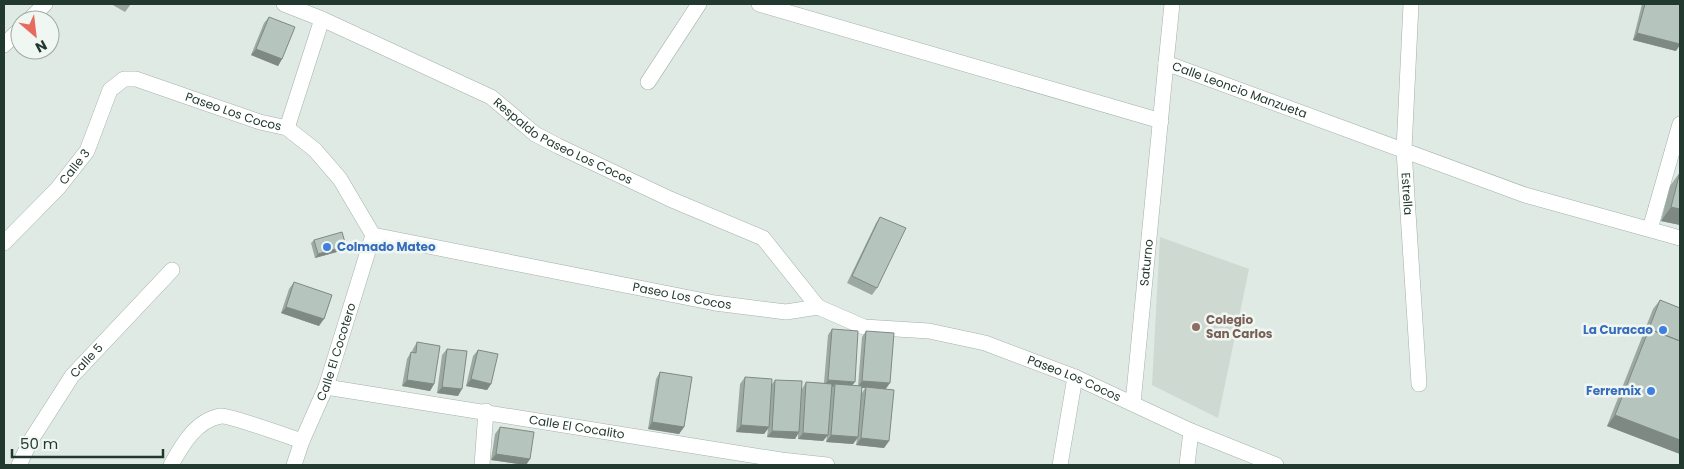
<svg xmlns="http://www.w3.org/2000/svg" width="1684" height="469" font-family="Poppins,sans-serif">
  <rect width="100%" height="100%" fill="#e0eae4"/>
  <path fill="#ced9d2" d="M1160 237 1249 269 1218 418 1152 385Z"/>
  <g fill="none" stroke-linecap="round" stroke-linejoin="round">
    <g stroke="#a3b1aa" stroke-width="16">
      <g id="minor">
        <path id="s1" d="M284 4 322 19 491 97 535 134 558 146 670 199 763 238 818 307"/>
        <path d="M759 4 1161 121"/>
        <path id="s2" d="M1411 4 1404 150 1419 384"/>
        <path d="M29 20 45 4"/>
        <path d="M4 45 20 29"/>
        <path d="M1166 63 1172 4"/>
        <path d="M648 82 699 4"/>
        <path d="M287 128 322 19"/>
        <path d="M1650 229 1680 124"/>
        <path id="s3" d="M4 243 58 188 87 151 110 90 124 79H136L260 122 287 128 315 150 340 179 373 235 715 303 786 312 818 307 864 327 929 331 985 343 1075 377 1191 431 1276 465"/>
        <path id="s4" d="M326 387 781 460 827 465"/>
        <path id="s5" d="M1133 403 1166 63 1525 195 1680 238"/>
        <path id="s6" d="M19 465 31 440 72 376 172 270"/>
        <path d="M171 465C182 445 196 420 221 416 229 415 290 437 302 441"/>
        <path id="s7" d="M294 465 302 441 326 387 373 235"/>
        <path d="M482 465 486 411"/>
        <path d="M1060 465 1075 377"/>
        <path d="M1187 465 1191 431"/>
      </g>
    </g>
    <use href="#minor" stroke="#fff" stroke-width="15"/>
  </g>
  <path fill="#9ca9a2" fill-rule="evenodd" d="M111 4H131L125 12Z
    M1642 4H1680L1676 51 1633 40Z
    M269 17 282 59 278 66 251 55 264 23Z
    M1680 172V225L1661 221 1670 186Z
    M880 217 877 288 872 295 847 283 876 223Z
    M314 240 346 246 344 250 315 258 311 243Z
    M294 282 319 326 281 313 289 289Z
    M1660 300 1680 308V454L1607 426 1653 309Z
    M832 329 852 386H858L862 337 866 331 886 389 889 441 884 448 856 445 857 439 853 444 826 442 827 436 823 441 798 439V434L795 439 767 437 768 429 764 434 736 432 740 384 745 377 772 384 775 380 802 389 806 382 824 383 828 335ZM862 388H865L862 393Z
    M417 342 434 384 430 391 402 386 407 359 411 352H412L413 349Z
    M447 349 458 396 437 393 442 355Z
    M478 350 491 384 487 390 466 386 473 356Z
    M660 372 684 427 679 434 648 429 656 379Z
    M500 427 530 459 526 465 491 460 495 434Z"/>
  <path fill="#7f8984" d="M1637 33 1680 44V45L1676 51 1633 40Z
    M256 49 282 59 278 66 251 55Z
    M1671 207 1680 209V225L1661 221Z
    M346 246 344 250 315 258 318 254Z
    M286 307 324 319 319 326 281 313Z
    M471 379 491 384 487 390 466 386Z
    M407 380 434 384 430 391 402 386Z
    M828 380 855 382 850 388 835 384 833 387 824 386Z
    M862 381 890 383 885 390 866 387 865 388H857Z
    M442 387 462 389 458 396 437 393Z
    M1615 415 1680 440V454L1607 426Z
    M652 422 684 427 679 434 648 429Z
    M741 425 769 427 764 434 736 432Z
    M772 431 799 432 795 439 767 437Z
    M803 433 828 435 823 441 798 439Z
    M831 435 858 437 853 444 826 442Z
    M861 438 889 441 884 448 856 445Z
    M496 454 530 459 526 465 491 460Z"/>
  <path fill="#b5c4bc" stroke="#7f8984" d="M1645 4H1680V44L1637 33Z
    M269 17 295 27 282 59 256 49Z
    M1680 172V209L1671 207Z
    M880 217 906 228 877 288 852 276Z
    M342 232 346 246 318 254 314 240Z
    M294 282 332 295 324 319 286 307Z
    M1660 300 1680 308V341L1649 329 1648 331Z
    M832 329 858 331 855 382 828 380Z
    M1649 329 1680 341V440L1615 415Z
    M866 331 894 333 890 383 862 381Z
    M417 342 440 346 434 384 407 380 411 352 416 353Z
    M447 349 467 351 462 389 442 387Z
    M478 350 498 354 491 384 471 379Z
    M660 372 692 377 684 427 652 422Z
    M745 377 772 379 769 427 741 425Z
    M775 380 802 381 799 432 772 431Z
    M806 382 832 384 828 435 803 433Z
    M835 384 862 386 858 437 831 435Z
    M866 387 894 390 889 441 861 438Z
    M500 427 534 432 530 459 496 454Z"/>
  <g fill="#3f7fe0" stroke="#f0f7f2" stroke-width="2">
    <circle cx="327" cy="247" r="5"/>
    <circle cx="1663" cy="330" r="5"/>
    <circle cx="1651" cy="391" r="5"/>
  </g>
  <circle fill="#8d6e63" stroke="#f0f7f2" stroke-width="2" cx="1196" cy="327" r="5"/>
  <g text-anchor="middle" stroke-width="5" stroke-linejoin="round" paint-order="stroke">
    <g font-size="12" fill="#22392f" stroke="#f0f7f2">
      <text dy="4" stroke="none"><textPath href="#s5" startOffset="420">Calle Leoncio Manzueta</textPath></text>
      <text dy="4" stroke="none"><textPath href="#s3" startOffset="322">Paseo Los Cocos</textPath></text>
      <text dy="4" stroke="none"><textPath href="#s1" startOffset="312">Respaldo Paseo Los Cocos</textPath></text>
      <text dy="4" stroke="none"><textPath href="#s3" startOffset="104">Calle 3</textPath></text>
      <text dy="4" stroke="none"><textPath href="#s2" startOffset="190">Estrella</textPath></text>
      <text dy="4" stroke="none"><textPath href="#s5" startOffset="141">Saturno</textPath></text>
      <text dy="4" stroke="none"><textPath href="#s3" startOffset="832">Paseo Los Cocos</textPath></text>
      <text dy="4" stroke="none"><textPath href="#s7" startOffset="121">Calle El Cocotero</textPath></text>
      <text dy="4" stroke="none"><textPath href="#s6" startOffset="125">Calle 5</textPath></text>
      <text dy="4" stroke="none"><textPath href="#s3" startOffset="1238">Paseo Los Cocos</textPath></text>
      <text dy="4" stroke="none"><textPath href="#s4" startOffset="254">Calle El Cocalito</textPath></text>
    </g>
    <g font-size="12" font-weight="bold" fill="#366cbe" stroke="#f0f7f2" text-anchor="end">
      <text x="337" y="251" text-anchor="start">Colmado Mateo</text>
      <text x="1653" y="334">La Curacao</text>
      <text x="1641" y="395">Ferremix</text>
    </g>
    <g font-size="12" font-weight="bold" fill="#785e54" stroke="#f0f7f2" text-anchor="start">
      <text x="1206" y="324">Colegio<tspan x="1206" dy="14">San Carlos</tspan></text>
    </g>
  </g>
  <rect width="1684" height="469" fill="none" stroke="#22392f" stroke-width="10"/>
  <g transform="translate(35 35) rotate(152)"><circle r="24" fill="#f0f7f2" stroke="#9eaba4"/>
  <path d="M0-4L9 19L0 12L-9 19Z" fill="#e86a5f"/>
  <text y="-8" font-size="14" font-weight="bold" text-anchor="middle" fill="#22392f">N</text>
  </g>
  <path d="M12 449v8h151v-8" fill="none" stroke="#22392f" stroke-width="2.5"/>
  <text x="20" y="449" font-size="15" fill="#22392f" stroke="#f0f7f2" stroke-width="4" paint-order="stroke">50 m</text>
</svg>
